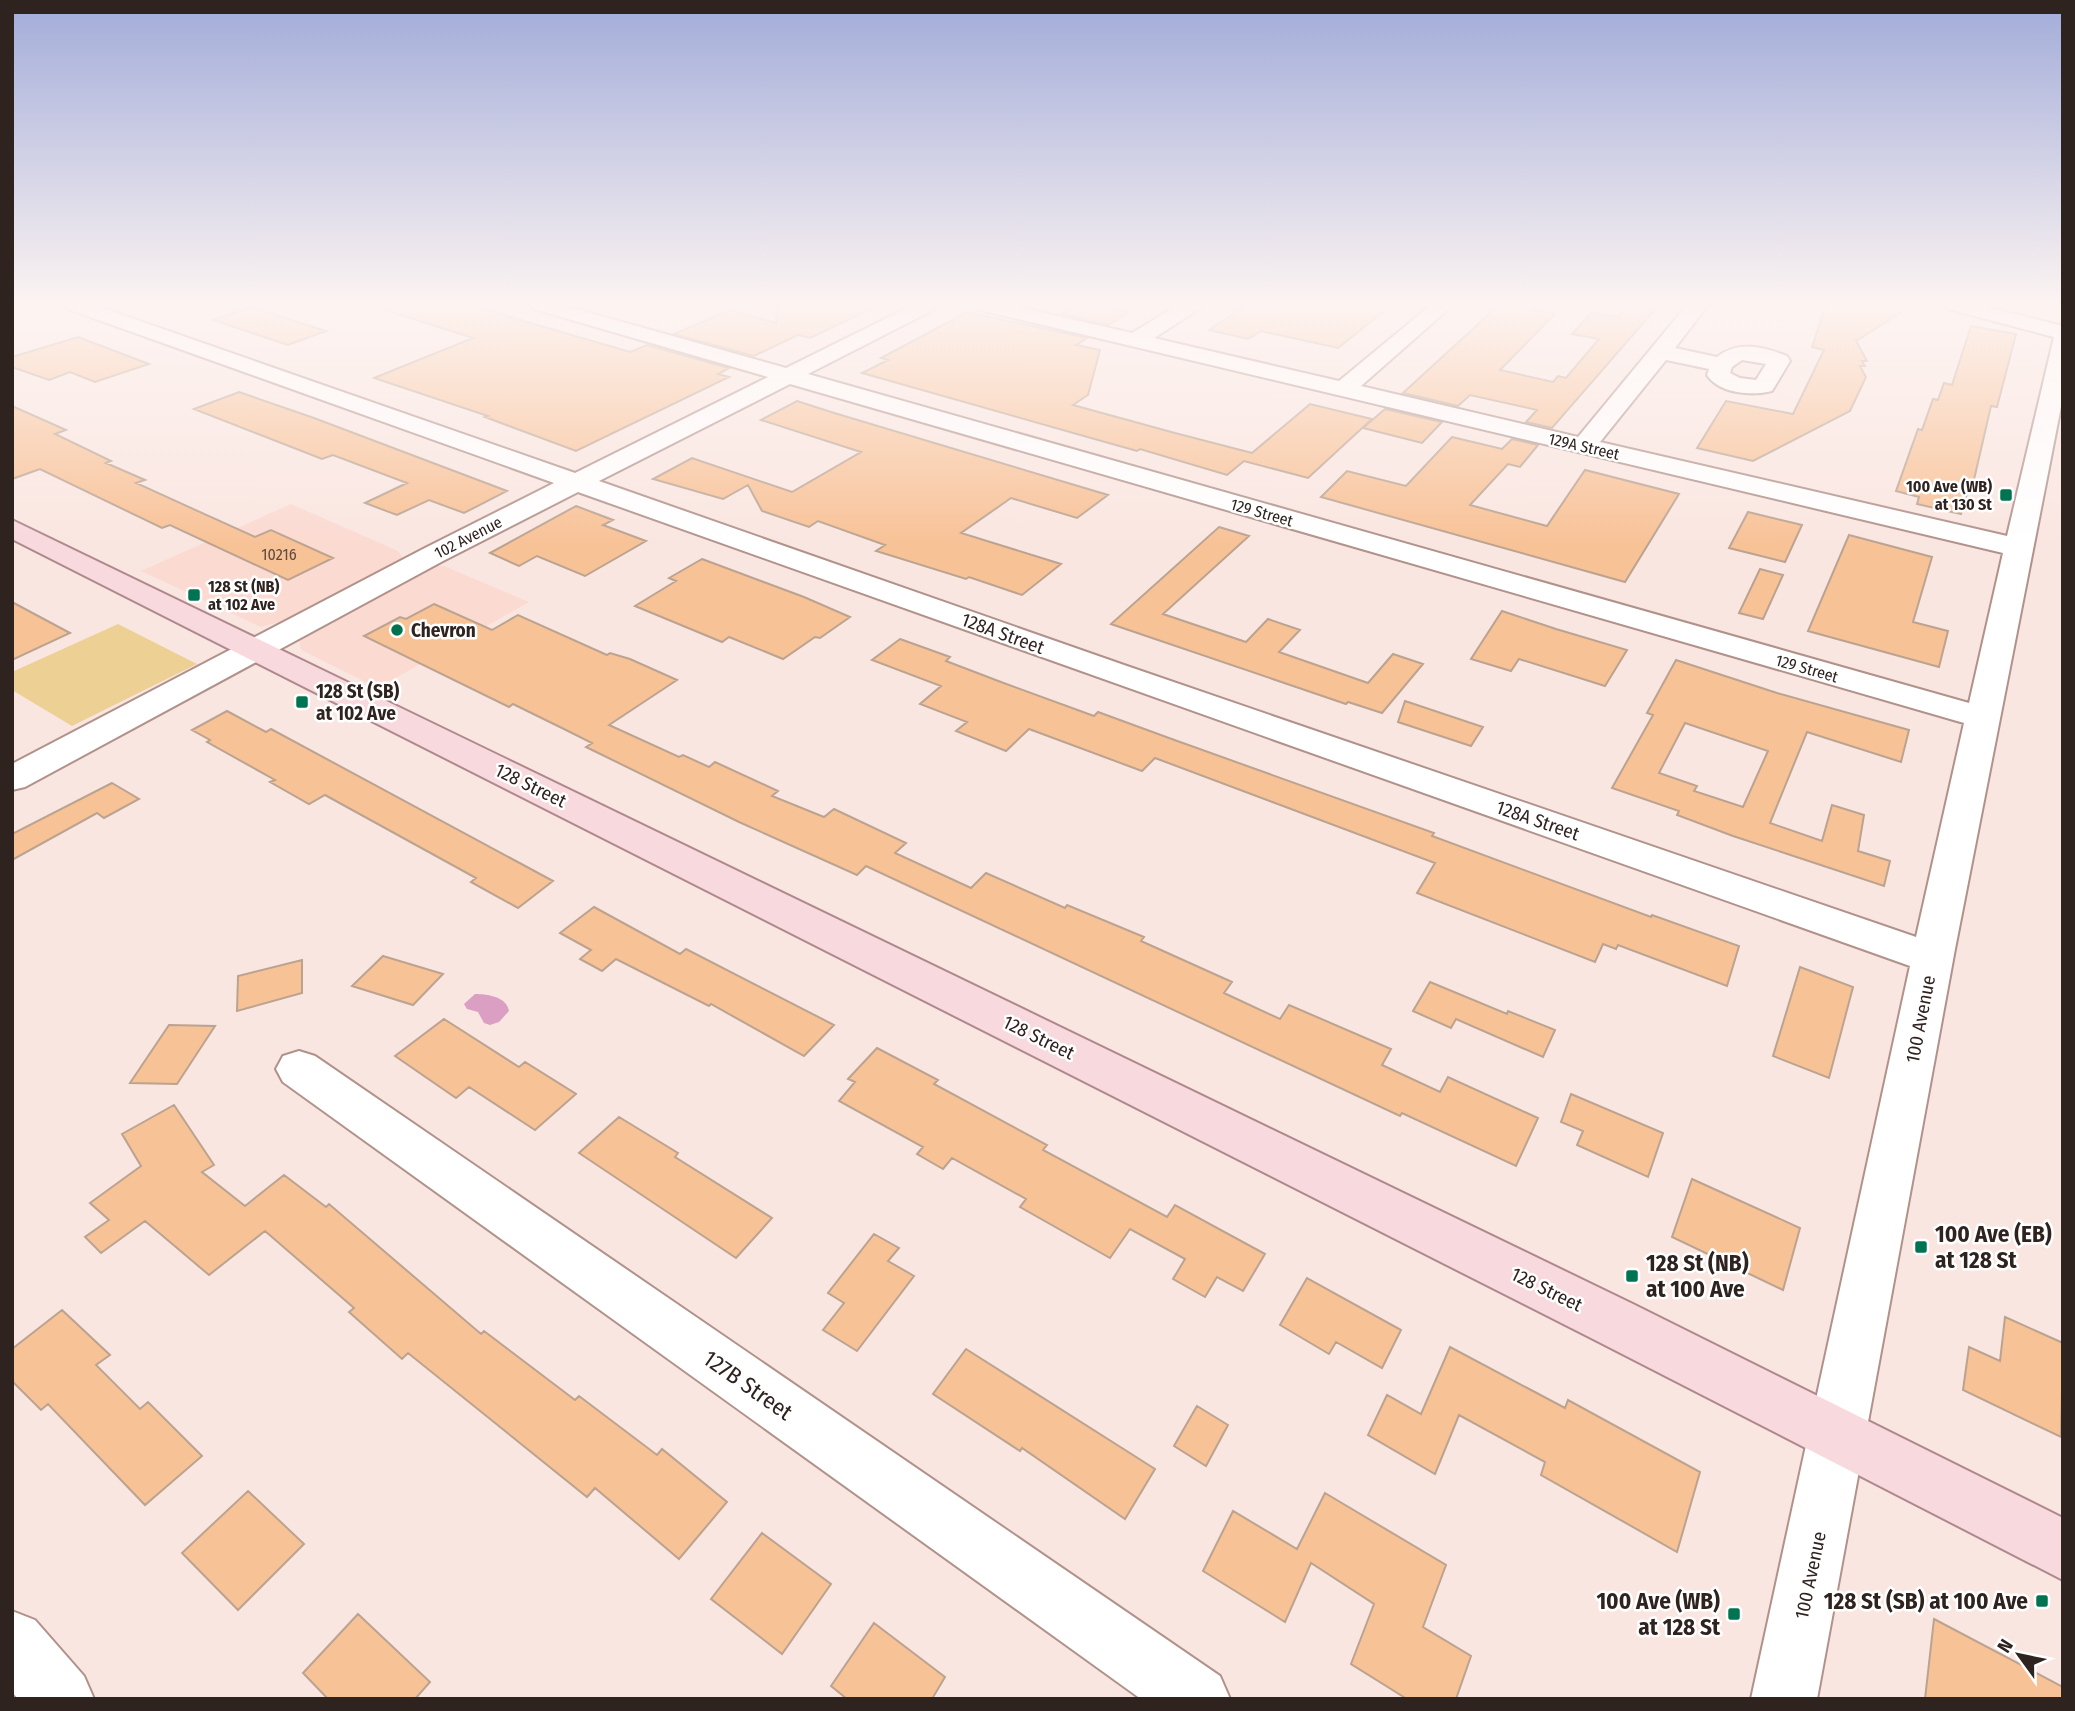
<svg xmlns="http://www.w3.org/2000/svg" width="2075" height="1711" font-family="'Fira Sans Condensed',sans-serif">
  <rect width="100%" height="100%" fill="#fae6e1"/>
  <path fill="#fbdad1" d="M291 504 398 551 403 558 283 621 261 627 141 571Z
    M437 566H444L529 602 378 688 301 650 299 640 303 635Z"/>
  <path fill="#ecd094" d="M118 624 197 664 72 726 12 690V672Z"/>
  <path fill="#da9fc2" d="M475 994C488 994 507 997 509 1011L499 1022 490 1025 484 1023 478 1012 467 1009 464 1004Z"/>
  <path fill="#f8c297" stroke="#bba390" stroke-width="2" fill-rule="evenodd" d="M386 305H469L630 352 647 345 729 368 718 374 729 377 576 451 485 417 488 416 374 378 473 338 385 310Z
    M778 305H880L810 338 798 335 754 356 674 334 730 310 776 323Z
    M1078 305H1093L1129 312 1108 325 1062 314Z
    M1246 305H1392L1338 348 1261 331 1248 339 1209 330Z
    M1499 305H1537L1532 310 1555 314 1500 370 1553 382 1558 376 1566 378 1599 339 1572 334 1592 312 1618 317 1628 305H1659L1552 428 1526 422 1537 410 1470 395 1458 406 1403 393Z
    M1826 305H1913L1856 341 1867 361H1862L1865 366H1860L1866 377 1850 411 1753 461 1697 448 1726 401 1793 414 1824 350 1812 347Z
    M251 307 326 331 288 345 213 320Z
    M967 312 1087 338 1076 345 1100 350 1088 395 1073 405 1175 433 1252 453 1310 404 1372 419 1308 478 1244 461 1227 475 1140 449 1137 451 1098 440 862 373 888 360 881 358Z
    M1971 326 2016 334 1997 407 1991 406 1973 484 1970 483 1961 514 1917 504 1919 497 1896 491 1918 429 1922 430 1933 399 1938 400 1944 383 1952 385Z
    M78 337 149 364 95 382 70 372 49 380 12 367V357Z
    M239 392 314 418 507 491 464 513 429 500 397 515 365 503 407 483 333 455 322 459 194 409Z
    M797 401 831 412 1108 495 1077 518 1011 498 961 533 1061 564 1022 595 969 577 966 579 876 551 885 545 818 521 809 527 762 511 748 485 723 499 653 479 692 458 792 492 861 452 761 420Z
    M12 406 66 430 55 434 111 461 106 463 145 480 136 483 255 537 271 530 333 558 288 580 170 525 162 528 40 469 12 479Z
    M1385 409 1442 422 1422 443 1363 428Z
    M1452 437 1502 449 1512 439 1538 445 1520 467 1508 464 1470 505 1547 526 1585 470 1679 494 1625 582 1321 497 1347 471 1406 486Z
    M576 506 613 520 603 525 646 541 585 576 537 556 519 566 490 553Z
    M1748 512 1802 525 1785 562 1729 548Z
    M1219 527 1249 536 1163 614 1246 642 1268 619 1300 630 1279 652 1368 683 1393 654 1423 664 1382 713 1348 702 1346 704 1111 624Z
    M1849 535 1932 557 1913 622 1948 631 1939 667 1808 631Z
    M702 559 804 597 850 617 820 638 815 637 783 659 729 637 722 642 635 606 676 581 669 578Z
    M1760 569 1783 575 1763 619 1739 613Z
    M12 602 70 633 12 660Z
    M434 604 492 630 518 615 607 655 610 653 630 659 677 680 609 725 679 757 683 755 709 767 715 762 778 791 772 796 824 817 834 809 906 843 895 853 971 888 986 873 1065 908 1067 905 1144 937 1141 941 1232 982 1224 993 1280 1019 1289 1005 1391 1049 1382 1065 1440 1092 1448 1077 1538 1118 1516 1166 1402 1113 1400 1116 866 866 857 875 739 822 586 747 592 743 570 732 513 704 509 707 364 636 400 617 406 619Z
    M1502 611 1556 629 1627 650 1605 686 1519 659 1511 671 1471 659Z
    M900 639 950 657 946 661 1001 682 1094 716 1098 712 1169 738 1434 833 1432 836 1651 917 1652 915 1739 946 1727 986 1618 945 1616 949 1603 944 1595 962 1417 893 1435 863 1155 758 1142 771 1029 729 1006 751 956 731 967 722 920 704 941 686 872 660Z
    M1676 660 1777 693 1909 730 1901 762 1807 732 1770 823 1822 841 1832 805 1864 815 1858 851 1890 861 1884 886 1733 836 1677 815 1679 811 1612 788 1653 715 1647 713ZM1685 723 1768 751 1743 807 1694 791 1697 786 1659 773Z
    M1405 701 1483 727 1471 746 1398 722Z
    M227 711 266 732 271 729 553 881 518 908 471 882 476 878 325 795 309 804 270 782 275 780 207 742 210 740 192 730Z
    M112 783 139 799 104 818 97 813 12 860V834Z
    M594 907 680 954 686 949 834 1025 804 1056 711 1004 709 1006 616 959 602 971 580 959 591 950 560 933Z
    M383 956 443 974 413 1005 352 986Z
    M302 960V993L237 1011 238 976Z
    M1800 967 1853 987 1829 1078 1773 1056Z
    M1430 982 1507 1014 1508 1011 1555 1030 1543 1057 1456 1019 1451 1028 1413 1011Z
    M444 1019 519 1067 525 1062 576 1094 535 1130 469 1087 456 1098 395 1056Z
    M169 1025 215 1026 177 1084 130 1083Z
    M877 1048 938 1080 934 1084 1047 1145 1043 1150 1167 1217 1175 1205 1265 1254 1243 1291 1217 1277 1205 1297 1173 1279 1185 1259 1130 1229 1110 1258 1020 1207 1026 1199 952 1158 943 1169 917 1154 923 1147 839 1101 855 1082 848 1079Z
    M1571 1094 1663 1133 1648 1177 1577 1145 1583 1131 1561 1122Z
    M174 1105 214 1165 202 1172 245 1206 284 1175 326 1207 329 1204 481 1334 484 1331 575 1400 579 1396 657 1455 662 1449 727 1502 679 1559 595 1488 587 1497 408 1353 402 1359 349 1312 354 1308 265 1231 209 1275 145 1221 101 1253 85 1237 109 1220 90 1203 141 1166 122 1134Z
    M619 1117 678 1153 675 1157 772 1218 736 1258 579 1153Z
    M1692 1179 1800 1228 1783 1290 1672 1237Z
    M874 1234 899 1248 888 1261 914 1276 857 1351 823 1330 844 1303 828 1293Z
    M1307 1278 1401 1330 1382 1368 1336 1342 1329 1354 1280 1325Z
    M62 1310 110 1355 96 1365 140 1409 148 1402 202 1456 145 1505 48 1404 41 1410 12 1381V1349Z
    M2005 1317 2063 1343 2061 1437 1963 1390 1969 1347 2000 1361Z
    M1450 1347 1565 1408 1568 1400 1700 1472 1677 1552 1541 1475 1545 1462 1459 1415 1435 1474 1368 1435 1387 1395 1421 1414Z
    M966 1349 1155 1469 1125 1519 1022 1448 1020 1451 933 1394Z
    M1197 1406 1228 1425 1206 1466 1174 1446Z
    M248 1491 304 1544 238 1610 182 1553Z
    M1325 1493 1446 1565 1423 1627 1471 1656 1456 1699H1407L1351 1664 1374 1604 1311 1563 1285 1622 1203 1571 1233 1511 1297 1549Z
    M762 1533 831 1584 782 1654 711 1599Z
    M358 1614 430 1682 415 1699H328L303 1673Z
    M1934 1619 2063 1687V1699H1925Z
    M874 1623 945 1677 932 1699H847L831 1686Z"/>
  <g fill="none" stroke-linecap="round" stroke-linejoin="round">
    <g stroke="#b1928b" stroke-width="4">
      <path id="minor" d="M65 305H94L575 473 768 377 534 309 531 305H562L786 368 913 305H938L935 309 808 374 1969 703 2003 553 984 311 977 309 974 305H1009L1132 333 1178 305H1202L1199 309 1154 338 1339 381 1431 305H1453L1361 386 1578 437 1687 305H1708L1675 348 1717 357C1738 340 1764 347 1787 356L1790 361 1772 391C1752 396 1720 394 1707 375L1709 369 1666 360 1600 442 2007 536 2054 337 1948 309 1945 305H1978L2063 326V396L1955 949 1817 1699H1751L1910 966 578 492 443 561 25 787 12 790V764L423 549 554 483 68 309ZM1742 360 1766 364 1756 380 1740 378 1730 373 1732 367ZM790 384 1964 723 1916 937 1124 665 599 481Z
        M299 1051 315 1056 1220 1676 1230 1699H1141L283 1082 276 1069 283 1056Z
        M12 1611 35 1620 84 1676 94 1699H18L12 1692Z"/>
    </g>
    <g stroke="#af888d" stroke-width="4">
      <path id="major" d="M12 520 1633 1304 2063 1518V1580L1595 1340 12 539Z"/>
    </g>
    <use href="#minor" fill="#fff" fill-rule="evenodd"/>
    <use href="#major" fill="#f8d9dd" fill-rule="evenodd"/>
  </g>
  <linearGradient id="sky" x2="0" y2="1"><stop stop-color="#a2acd9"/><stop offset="0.56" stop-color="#fdf4f2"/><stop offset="1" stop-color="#fdf4f2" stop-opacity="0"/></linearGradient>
  <rect width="2075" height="544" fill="url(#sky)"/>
  <g fill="#007450" stroke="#fff" stroke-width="2.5">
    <rect x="1999" y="488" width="14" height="14" rx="3.5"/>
    <rect x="187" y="588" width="14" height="14" rx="3.5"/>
    <circle cx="397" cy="630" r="7"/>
    <rect x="295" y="695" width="14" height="14" rx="3.5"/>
    <rect x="1914" y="1240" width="14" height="14" rx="3.5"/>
    <rect x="1625" y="1269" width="14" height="14" rx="3.5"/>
    <rect x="2035" y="1594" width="14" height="14" rx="3.5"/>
    <rect x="1727" y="1607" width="14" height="14" rx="3.5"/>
  </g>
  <g text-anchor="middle" stroke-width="5" stroke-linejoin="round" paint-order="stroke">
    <g font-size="16" fill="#2f2320" stroke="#fff">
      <text transform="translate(1584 446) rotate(13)" y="6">129A Street</text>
      <text transform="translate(1262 512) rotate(16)" y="6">129 Street</text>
      <text transform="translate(468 537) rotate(-27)" y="6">102 Avenue</text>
      <text transform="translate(1807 668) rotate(16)" y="6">129 Street</text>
    </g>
    <g font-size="16" font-weight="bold" fill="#2f2320" stroke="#fff" text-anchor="end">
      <text x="1992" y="492">100 Ave (WB)<tspan x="1992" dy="18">at 130 St</tspan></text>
      <text x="208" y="592" text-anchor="start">128 St (NB)<tspan x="208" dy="18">at 102 Ave</tspan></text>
    </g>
    <g font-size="16" fill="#614b3e">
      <text x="279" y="560">10216</text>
    </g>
    <g font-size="19" font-weight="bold" fill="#2f2320" stroke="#fff" text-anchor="start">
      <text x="411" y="637">Chevron</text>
      <text x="316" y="698">128 St (SB)<tspan x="316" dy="22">at 102 Ave</tspan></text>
    </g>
    <g font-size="19" fill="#2f2320" stroke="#fff">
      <text transform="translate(1003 633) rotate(20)" y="7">128A Street</text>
      <text transform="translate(531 785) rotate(26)" y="7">128 Street</text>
      <text transform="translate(1538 820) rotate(19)" y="7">128A Street</text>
      <text transform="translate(1920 1019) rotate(-79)" y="7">100 Avenue</text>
      <text transform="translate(1039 1037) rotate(26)" y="7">128 Street</text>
      <text transform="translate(1547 1289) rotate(26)" y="7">128 Street</text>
      <text transform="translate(1810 1575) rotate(-78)" y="7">100 Avenue</text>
    </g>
    <g font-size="23" font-weight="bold" fill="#2f2320" stroke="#fff" text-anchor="start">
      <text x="1935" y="1242">100 Ave (EB)<tspan x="1935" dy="26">at 128 St</tspan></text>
      <text x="1646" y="1271">128 St (NB)<tspan x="1646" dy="26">at 100 Ave</tspan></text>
      <text x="1720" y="1609" text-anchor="end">100 Ave (WB)<tspan x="1720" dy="26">at 128 St</tspan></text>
      <text x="2028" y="1609" text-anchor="end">128 St (SB) at 100 Ave</text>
    </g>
    <g font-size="23" fill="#2f2320" stroke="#fff">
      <text transform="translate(748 1385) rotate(35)" y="8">127B Street</text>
    </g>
  </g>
  <rect width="2075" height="1711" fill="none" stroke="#2f2320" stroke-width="28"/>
  <g transform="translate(2019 1655) rotate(303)" stroke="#ffffff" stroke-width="5" paint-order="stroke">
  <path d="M0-5L12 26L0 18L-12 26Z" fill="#2f2320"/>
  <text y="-10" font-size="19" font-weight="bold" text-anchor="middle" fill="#2f2320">N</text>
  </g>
</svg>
